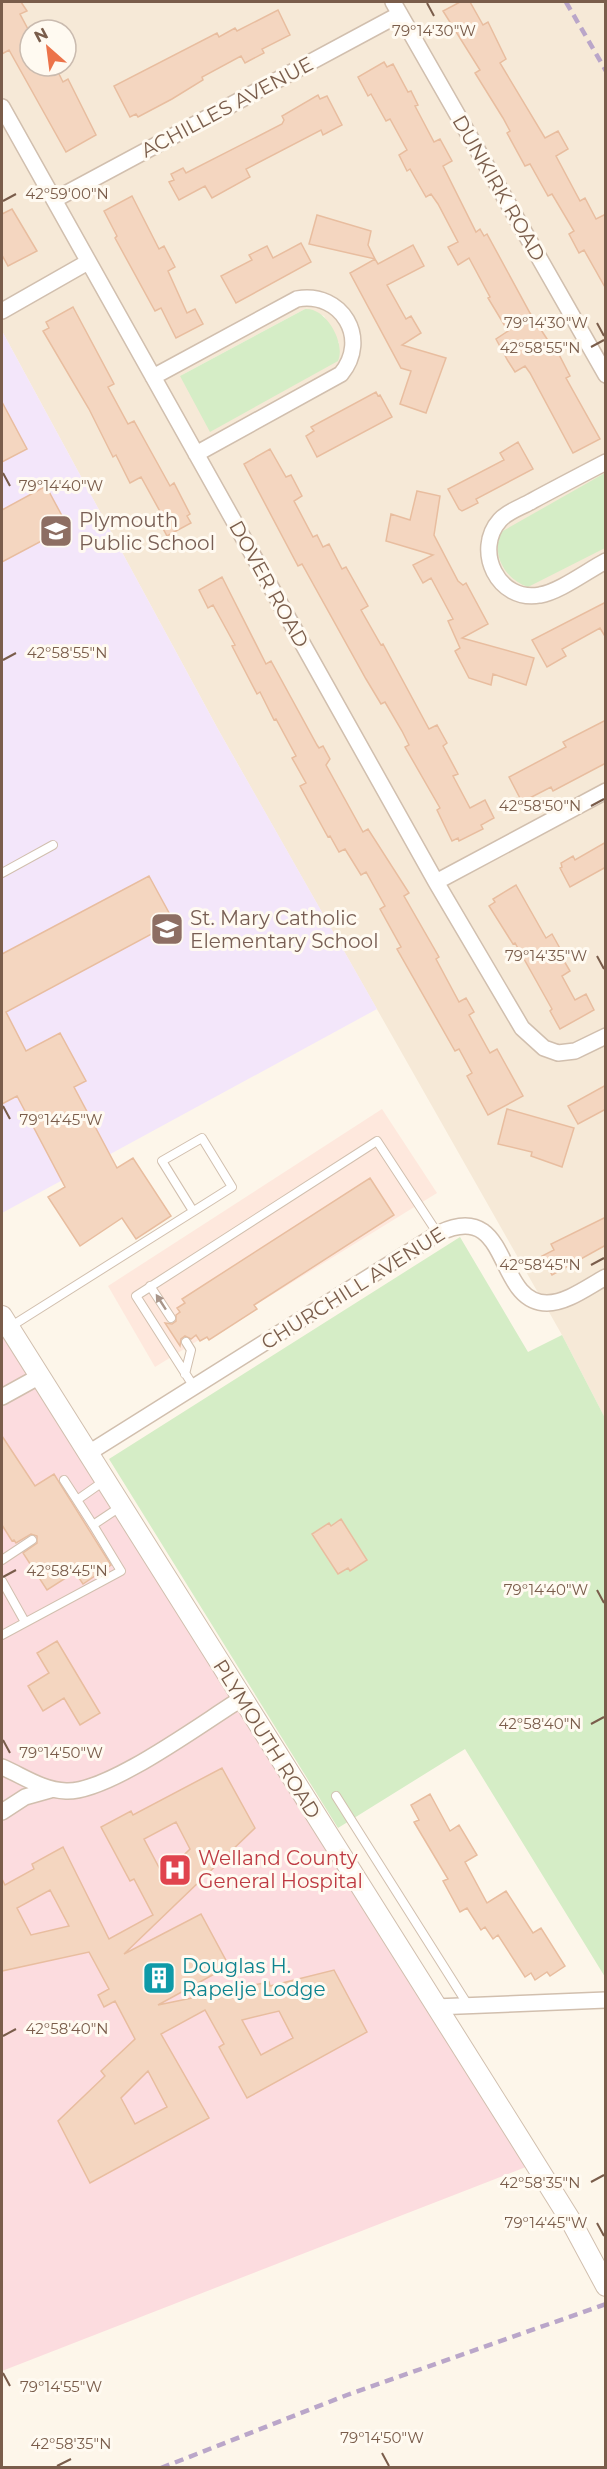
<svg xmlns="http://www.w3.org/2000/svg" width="607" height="2469" font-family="Montserrat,sans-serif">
  <rect width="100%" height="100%" fill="#fdf6ea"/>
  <path fill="#f6e9d7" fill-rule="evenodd" d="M2 2H605V1418L562 1335 219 731 2 331ZM30 30H66V66H30ZM305 309 324 316 339 343 180 376Z"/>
  <path fill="#fee8dd" d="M382 1109 437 1193 155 1367 108 1286Z"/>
  <path fill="#f3e6fa" d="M2 331 219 731 377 1009 2 1213Z"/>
  <path fill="#fcdcdf" d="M2 1316 536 2163 2 2371Z"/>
  <path fill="#d5edc6" d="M305 309C326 307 346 343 338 361L210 432 180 376Z
    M605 473V548L528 587C505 579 491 555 501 532Z
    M460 1237 528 1352 562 1335 605 1418V1977L465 1749 338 1828 109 1459Z"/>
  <path fill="#f4d6c0" stroke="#e8bd9f" stroke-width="1.5" fill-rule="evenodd" d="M2 2H21L27 11 20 14 30 33V66H55L63 82 68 79 96 135 66 152 9 50 2 54Z
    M460 2H470L483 25 488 22 506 59 500 63 545 138 558 131 568 149 556 156 580 201 585 198 596 219 606 214V289L584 250 579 253 569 234 574 231 552 194 548 196 530 164 525 166 507 133 510 131 503 118 475 73 480 70 443 11Z
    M278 10 290 35 262 49 264 53 245 63 241 56 202 77 203 80 172 99 138 117 136 114 130 117 114 86 217 33 219 37 235 28 237 31Z
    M384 62 387 67 393 64 408 92 411 91 418 105 415 106 434 142 440 139 452 161 443 166 476 232 480 229 484 236 487 234 530 313 549 342 552 341 570 376 566 378 600 439 573 453 530 373 525 366 515 372 508 361 496 339 508 331 488 298 490 297 469 258 458 265 448 247 458 242 438 204 431 194 426 197 410 169 407 171 399 155 407 150 390 119 386 121 371 94 368 96 358 77Z
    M318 95 320 99 327 96 342 125 323 135 321 130 246 169 250 177 212 198 205 186 179 200 169 182 174 180 171 174 183 168 186 173 282 124 284 120 282 116Z
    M132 196 159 249 164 246 175 267 168 271 187 313 195 309 203 324 176 338 161 308 155 311 115 238 117 236 104 211Z
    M12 209 37 251 8 266 2 255V214Z
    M317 215 371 231 368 245 375 259 309 244Z
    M301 243 311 262 236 303 221 276 252 260 249 255 267 246 273 258Z
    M413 245 424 266 387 285 406 319 411 316 421 333 402 345 446 358 426 413 400 404 411 371 401 368 350 273 375 259 378 264Z
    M73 307 114 384 108 387 128 424 134 421 170 486 174 483 190 514 187 516 191 523 167 536 160 523 164 520 162 515 141 477 130 483 116 455 113 457 89 409 43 331 49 328 46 322Z
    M376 392 378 396 380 395 392 417 317 457 306 436 314 431 311 427Z
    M2 402 27 449 2 462Z
    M518 442 533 469 476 499 478 503 462 511 459 509 448 489 504 460 500 453Z
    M270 449 286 477 291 475 302 496 294 501 313 537 317 535 323 547 329 544 342 569 346 567 368 606 361 610 381 645 383 644 429 729 437 725 447 743 443 746 458 774 453 776 470 808 485 800 494 818 481 825 483 829 459 841 458 838 452 841 437 810 440 808 405 747 409 745 402 731 385 702 381 704 366 679 302 564 298 566 244 464Z
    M46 486 68 527 2 562V510Z
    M417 491 440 496 434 535 458 581 463 585 466 583 488 624 462 638 534 658 526 685 493 674 491 685 469 678 455 651 460 648 448 621 453 619 431 578 423 583 413 565 433 555 386 541 391 514 410 520Z
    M222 577 266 664 271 661 317 745 319 748 323 746 330 759 326 765 363 832 368 829 409 893 404 896 439 957 436 959 459 1002 466 998 474 1012 469 1015 490 1053 497 1049 523 1096 488 1115 467 1076 472 1073 459 1049 455 1051 397 949 401 947 380 909 385 906 366 872 361 875 345 849 339 852 330 836 328 837 300 786 306 783 292 758 296 756 276 719 274 720 260 692 257 694 232 646 235 645 213 605 208 608 199 590Z
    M606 602V638L600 628 562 649 566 656 547 667 532 640Z
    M606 720V763L553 791 551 787 522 802 509 777 566 747 563 742Z
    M606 842V867L570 887 560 868 562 867 561 863 573 856 575 860Z
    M149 876 174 922 6 1012 26 1051 60 1033 86 1081 74 1087 117 1168 133 1158 171 1216 136 1239 122 1218 80 1246 48 1197 65 1187 17 1096 2 1104V954Z
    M516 885 546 938 552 934 562 952 560 954 570 971 562 976 575 1000 586 994 594 1010 560 1029 550 1011 552 1009 515 943 513 944 489 906 495 902 493 899Z
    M606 1085V1109L578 1124 568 1106Z
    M507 1109 574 1128 562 1167 531 1156 532 1152 498 1144Z
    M370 1178 394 1215 254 1305 257 1309 209 1340 207 1337 200 1341 196 1335 191 1339 185 1336 181 1339 180 1346 165 1323 172 1324 176 1321V1315L180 1312 177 1308 185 1303 182 1299Z
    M606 1217V1245L552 1275 542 1256 554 1250 551 1244Z
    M2 1436 35 1486 54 1474 111 1565 83 1584 75 1572 47 1590 23 1553 37 1543V1536L31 1534 16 1543 14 1540 12 1541 2 1525Z
    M341 1519 367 1560 350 1571 348 1568 338 1574 312 1534 329 1523 331 1526Z
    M57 1641 100 1713 80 1725 64 1698 43 1711 28 1686 49 1673 37 1653Z
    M222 1768 255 1828 124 1954 201 1914 229 1966 158 2005 269 1982 270 1986 334 1970 367 2032 247 2098 219 2047 224 2044 205 2010 161 2034 209 2118 90 2183 58 2121 105 2076 101 2071 135 2039 115 2001 104 2007 98 1995 109 1989 89 1952 2 1971V1879L5 1885 34 1869 32 1864 63 1847 109 1939 153 1915 134 1879 130 1881 101 1827 131 1811 133 1815ZM176 1822 190 1849 163 1875 144 1839ZM50 1890 69 1926 31 1935 17 1908ZM279 2011 293 2038 261 2055 242 2020ZM148 2071 167 2107 135 2124 121 2098Z
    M430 1794 450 1831 459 1825 477 1855 465 1862 487 1903 506 1891 533 1933 541 1928 565 1966 550 1976 547 1972 535 1980 531 1973 525 1977 498 1935 493 1939 485 1927 481 1930 467 1908 460 1912 443 1881 448 1879 414 1822 419 1820 411 1805Z"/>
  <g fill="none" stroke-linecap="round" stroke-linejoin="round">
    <g stroke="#d1bfae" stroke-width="10">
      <path id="service" d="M2 873 53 845
        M150 1286 171 1318
        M10 1327 232 1187 202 1138 162 1161 193 1211
        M185 1374 191 1350 186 1342
        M194 1387 136 1296 377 1141 438 1234
        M64 1480 77 1500
        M104 1481 77 1500 93 1525 120 1507
        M2 1560 32 1540
        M2 1581 25 1622
        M2 1635 121 1571 93 1525
        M336 1796 468 2005"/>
    </g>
    <g stroke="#d1bfae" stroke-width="18">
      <path id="minor" d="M393 2 606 375
        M2 107 436 882 522 1028 544 1048 558 1053 575 1051 606 1036
        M54 200 400 14
        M2 311 88 262
        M153 377 297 299C342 291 370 339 341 374L196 454
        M606 462C581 475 556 488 532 501 522 507 508 511 500 520 473 550 498 603 540 595 559 592 587 571 606 561
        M436 882 606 791
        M2 1397 40 1376
        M87 1454 439 1233C512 1198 494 1303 547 1303 567 1303 589 1286 606 1277
        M2 1767C23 1776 42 1790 66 1791 108 1793 202 1723 241 1699
        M2 1812 25 1797 50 1790
        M435 2007 606 2000"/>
    </g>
    <g stroke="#d1bfae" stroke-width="22">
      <path id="tertiary" d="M2 1316 518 2136 571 2221 606 2286"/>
    </g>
    <use href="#service" stroke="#fff" stroke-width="8"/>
    <use href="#minor" stroke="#fff" stroke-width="15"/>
    <use href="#tertiary" stroke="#fff" stroke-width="20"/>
    <path stroke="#baa6c9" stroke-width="4.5" stroke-dasharray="9 6" stroke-linecap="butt" d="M566 2 606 71
      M161 2468 347 2395 606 2304"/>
  </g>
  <defs><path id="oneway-solid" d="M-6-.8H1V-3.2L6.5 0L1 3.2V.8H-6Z" transform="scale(1.5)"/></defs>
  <use fill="#a9968a" href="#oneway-solid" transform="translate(161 1302) rotate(-123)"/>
  <path fill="none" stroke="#7a5d4b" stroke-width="2" d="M427 3 434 16M3 201 16 194M597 323 604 336M591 347 604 340M3 473 10 486M3 660 16 653M591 806 604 799M597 956 604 969M3 1106 10 1119M591 1265 604 1258M3 1577 16 1570M597 1590 604 1603M591 1724 604 1717M3 1740 10 1753M3 2036 16 2029M591 2182 604 2175M597 2223 604 2236M3 2373 10 2386M382 2453 389 2466M57 2466 71 2459"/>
  <defs>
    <g id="school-square" transform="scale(1.725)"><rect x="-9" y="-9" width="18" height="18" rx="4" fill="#8d6e63" stroke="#fffaf1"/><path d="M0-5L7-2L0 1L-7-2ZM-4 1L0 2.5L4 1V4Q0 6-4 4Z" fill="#fff"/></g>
    <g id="hospital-square" transform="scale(1.725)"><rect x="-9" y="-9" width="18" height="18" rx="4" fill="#e0444e" stroke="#fffaf1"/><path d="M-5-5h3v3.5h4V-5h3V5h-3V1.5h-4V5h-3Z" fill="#fff"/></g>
    <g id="building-square" transform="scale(1.725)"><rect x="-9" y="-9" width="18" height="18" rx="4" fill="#0f9aa8" stroke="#fffaf1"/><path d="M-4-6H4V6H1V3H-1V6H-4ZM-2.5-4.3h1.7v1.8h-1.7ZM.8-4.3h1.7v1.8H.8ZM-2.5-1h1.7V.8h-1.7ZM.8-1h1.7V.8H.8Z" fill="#fff"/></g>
  </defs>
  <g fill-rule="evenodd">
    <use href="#school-square" x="56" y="531"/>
    <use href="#school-square" x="167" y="929"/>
    <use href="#hospital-square" x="175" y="1870"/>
    <use href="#building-square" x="159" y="1978"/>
  </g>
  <g text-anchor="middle" stroke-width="6" stroke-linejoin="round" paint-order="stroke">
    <g font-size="20" fill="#7a5d4b" stroke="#fffaf1">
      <text transform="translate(227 107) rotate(-28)" y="7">ACHILLES AVENUE</text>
      <text transform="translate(499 188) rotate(60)" y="7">DUNKIRK ROAD</text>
      <text transform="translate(269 584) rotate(61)" y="7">DOVER ROAD</text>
      <text transform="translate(353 1288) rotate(-32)" y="7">CHURCHILL AVENUE</text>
      <text transform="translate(267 1739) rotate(58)" y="7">PLYMOUTH ROAD</text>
    </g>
    <g font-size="20" fill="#785e54" stroke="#fffaf1" text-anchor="start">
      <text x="79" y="527">Plymouth<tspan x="79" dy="23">Public School</tspan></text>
      <text x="190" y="925">St. Mary Catholic<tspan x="190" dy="23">Elementary School</tspan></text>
    </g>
    <g font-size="20" fill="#be3a42" stroke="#fffaf1" text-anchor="start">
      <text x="198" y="1865">Welland County<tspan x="198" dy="23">General Hospital</tspan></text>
    </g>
    <g font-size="20" fill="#0d838f" stroke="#fffaf1" text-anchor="start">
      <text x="182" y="1973">Douglas H.<tspan x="182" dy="23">Rapelje Lodge</tspan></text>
    </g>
  </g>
  <g font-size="15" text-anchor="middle" fill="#7a5d4b" stroke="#fffaf1" stroke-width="6" stroke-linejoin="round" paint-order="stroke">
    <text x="434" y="36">79°14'30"W</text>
    <text x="67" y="199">42°59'00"N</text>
    <text x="546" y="328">79°14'30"W</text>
    <text x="540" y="353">42°58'55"N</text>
    <text x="61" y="491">79°14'40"W</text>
    <text x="67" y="658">42°58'55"N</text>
    <text x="540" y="811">42°58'50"N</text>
    <text x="546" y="961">79°14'35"W</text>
    <text x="61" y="1125">79°14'45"W</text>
    <text x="540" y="1270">42°58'45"N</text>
    <text x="67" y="1576">42°58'45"N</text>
    <text x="546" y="1595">79°14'40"W</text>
    <text x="540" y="1729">42°58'40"N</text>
    <text x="61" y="1758">79°14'50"W</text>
    <text x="67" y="2034">42°58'40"N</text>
    <text x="540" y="2188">42°58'35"N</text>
    <text x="546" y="2228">79°14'45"W</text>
    <text x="61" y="2392">79°14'55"W</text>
    <text x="382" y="2443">79°14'50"W</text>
    <text x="71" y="2449">42°58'35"N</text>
  </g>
  <rect width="607" height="2469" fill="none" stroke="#7a5d4b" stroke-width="6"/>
  <g transform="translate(48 48) rotate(332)"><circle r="28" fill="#fffaf1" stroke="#cabbaf" stroke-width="1.5"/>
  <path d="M0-4.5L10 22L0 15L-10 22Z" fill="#ec734a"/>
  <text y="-9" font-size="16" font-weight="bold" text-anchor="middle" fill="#7a5d4b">N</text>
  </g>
</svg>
